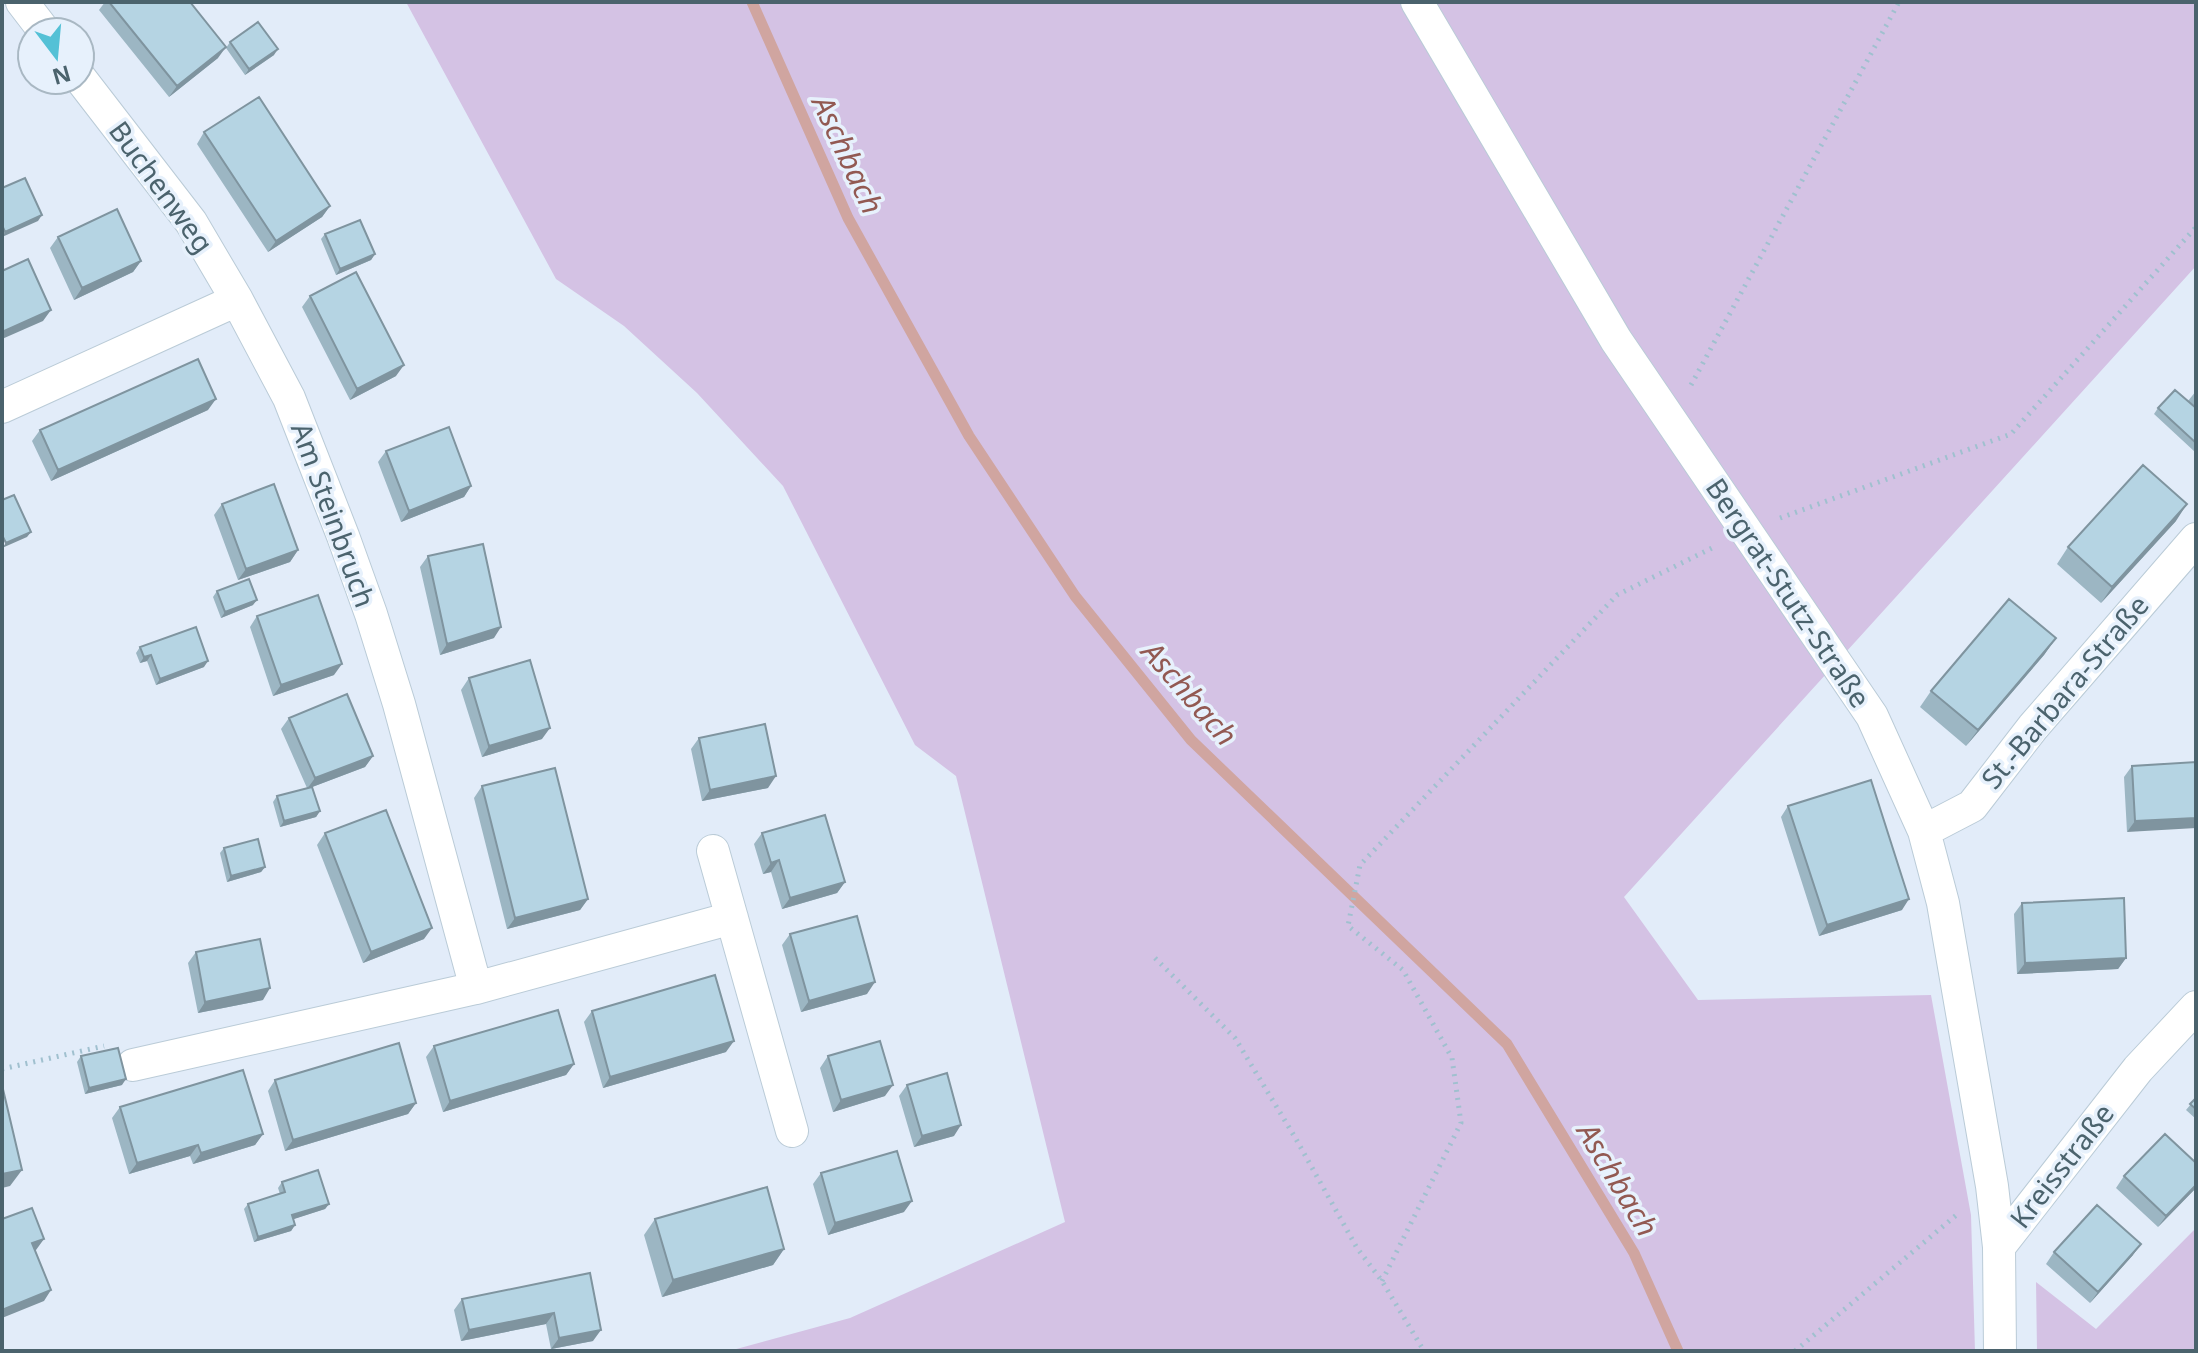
<svg xmlns="http://www.w3.org/2000/svg" width="2198" height="1353" font-family="'Noto Sans',sans-serif">
  <rect width="100%" height="100%" fill="#e2ecf9"/>
  <path fill="#d4c2e4" d="M406 2H2196V266L1624 897 1698 1000 1931 995 1971 1215 1975 1351H729L850 1318 1065 1222 956 776 915 745 783 486 697 393 624 326 556 279Z
    M2196 1228V1351H2037L2036 1282 2096 1329Z"/>
  <g fill="none" stroke-linecap="round" stroke-linejoin="round">
    <path stroke="#d0a5a0" stroke-width="11" d="M752 2 848 218 969 436 1075 596 1191 740 1507 1044 1634 1253 1678 1351"/>
    <g stroke="#bacbd7" stroke-width="34">
      <path id="street" d="M22 2 45 32
        M1417 2 1616 340 1872 716 1924 831 1943 903 1992 1186 1999 1247 2000 1351
        M80 78 191 222 237 300 289 398 343 536 371 614 399 704 476 988
        M2 407 237 300
        M1924 831 1972 806 2033 727 2196 539
        M713 851 792 1131
        M133 1065 476 988 732 918
        M1999 1247 2138 1069 2196 1007"/>
    </g>
    <path stroke="#a0c0cf" stroke-width="5" stroke-dasharray="2 6" stroke-linecap="butt" d="M1691 385 1899 2
      M1780 518 2011 434 2196 227
      M1155 958 1235 1038 1296 1139 1357 1248 1382 1281 1424 1351
      M2 1069 104 1046
      M1382 1281 1461 1123 1452 1058 1403 970 1348 926 1360 865 1617 595 1716 546
      M1795 1351 1960 1212"/>
    <use href="#street" stroke="#fff" stroke-width="32"/>
  </g>
  <path fill="#9cb6c3" d="M105 2H190L218 58 169 97 99 10Z
    M230 42 274 55 245 75 226 48Z
    M204 132 330 206 322 217 268 252 197 144Z
    M325 234 375 254 371 260 336 275 321 239Z
    M58 237 141 261 133 272 74 300 50 248Z
    M310 296 396 376 350 400 302 307Z
    M2196 391V450L2195 452 2154 414 2158 408 2188 401Z
    M208 410 51 481 32 441 40 430Z
    M386 451 471 486 464 497 401 522 378 462Z
    M222 504 298 550 290 562 238 580 214 515Z
    M2176 521 2101 603 2057 564 2068 547Z
    M428 556 494 638 440 655 420 567Z
    M217 591 253 605 221 618 213 597Z
    M257 616 334 675 273 696 250 627Z
    M2056 638 2044 655 1966 746 1920 707 1931 691Z
    M140 647 204 667 156 685 147 661 140 663 136 653Z
    M469 678 542 739 482 757 461 690Z
    M289 718 373 756 365 767 312 787 320 811 316 817 280 827 273 802 277 796 307 788 281 729Z
    M699 738 768 788 702 801 691 749Z
    M2196 762 2127 832 2124 777 2132 766Z
    M482 786 588 899 580 910 507 929 474 798Z
    M1788 806 1902 910 1819 936 1781 817Z
    M325 833 424 939 363 963 317 845Z
    M762 833 845 882 837 893 782 909 771 872 763 874 754 844Z
    M224 848 265 867 261 872 227 882 220 853Z
    M2022 903 2126 958 2118 969 2017 974 2014 914Z
    M790 934 867 994 801 1012 782 945Z
    M196 952 263 1000 198 1013 188 963Z
    M592 1011 726 1052 603 1088 584 1022Z
    M434 1046 574 1064 566 1075 443 1112 426 1057Z
    M81 1056 122 1085 85 1094 77 1062Z
    M828 1056 885 1096 833 1112 820 1068Z
    M275 1080 416 1103 408 1114 285 1151 268 1091Z
    M907 1085 954 1136 914 1147 899 1096Z
    M2196 1098V1119L2186 1110Z
    M120 1107 263 1134 255 1145 193 1164 190 1156 129 1174 112 1118Z
    M2196 1163V1188L2158 1227 2116 1188 2124 1176Z
    M821 1173 904 1212 828 1235 813 1184Z
    M282 1182 329 1204 325 1209 293 1219 295 1225 291 1231 254 1242 244 1209 248 1204 280 1194 278 1188Z
    M655 1219 784 1249 773 1265 662 1297 644 1235Z
    M2054 1252 2133 1255 2090 1303 2046 1264Z
    M590 1273 593 1341 551 1349 546 1324 461 1341 454 1310 462 1299Z"/>
  <path fill="#7f949f" d="M226 47 218 58 169 97 177 86Z
    M278 49 274 55 245 75 249 69Z
    M330 206 322 217 268 252 276 241Z
    M42 215 38 221 2 237 5 232Z
    M375 254 371 260 336 275 340 269Z
    M141 261 133 272 74 300 82 288Z
    M51 310 43 321 2 339V332Z
    M404 365 396 376 350 400 357 389Z
    M216 399 208 410 51 481 58 470Z
    M471 486 464 497 401 522 409 511Z
    M2187 504 2176 521 2101 603 2112 587Z
    M31 532 27 537 2 548 6 543Z
    M298 550 290 562 238 580 246 569Z
    M257 600 253 605 221 618 225 612Z
    M501 627 494 638 440 655 447 644Z
    M2056 638 2044 655 1966 746 1978 730Z
    M151 655 147 661 140 663 144 657Z
    M208 661 204 667 156 685 160 679Z
    M342 664 334 675 273 696 281 685Z
    M550 728 542 739 482 757 489 746Z
    M373 756 365 767 307 789 315 778Z
    M776 776 768 788 702 801 710 790Z
    M320 811 316 817 280 827 284 821Z
    M2196 818V828L2127 832 2135 821Z
    M779 860 771 872 763 874 771 863Z
    M265 867 261 872 227 882 231 876Z
    M845 882 837 893 782 909 790 898Z
    M588 899 580 910 507 929 515 918Z
    M1909 899 1902 910 1819 936 1827 925Z
    M432 928 424 939 363 963 371 952Z
    M2126 958 2118 969 2017 974 2025 963Z
    M875 982 867 994 801 1012 809 1001Z
    M270 988 263 1000 198 1013 205 1002Z
    M734 1041 726 1052 603 1088 610 1077Z
    M574 1064 566 1075 443 1112 450 1101Z
    M126 1079 122 1085 85 1094 89 1088Z
    M893 1085 885 1096 833 1112 841 1100Z
    M416 1103 408 1114 285 1151 293 1140Z
    M961 1125 954 1136 914 1147 922 1136Z
    M263 1134 255 1145 193 1164 201 1153Z
    M198 1145 190 1156 129 1174 137 1163Z
    M22 1170 10 1186 2 1188V1174Z
    M2196 1185V1188L2158 1227 2166 1216Z
    M912 1201 904 1212 828 1235 835 1223Z
    M329 1204 325 1209 288 1221 292 1215Z
    M295 1225 291 1231 254 1242 258 1237Z
    M44 1239 36 1250 24 1254 32 1243Z
    M2141 1244 2133 1255 2090 1303 2098 1292Z
    M784 1249 773 1265 662 1297 673 1280Z
    M51 1290 44 1301 2 1318V1310Z
    M554 1313 546 1324 461 1341 469 1330Z
    M601 1330 593 1341 551 1349 559 1338Z"/>
  <path fill="#b5d4e3" stroke="#7f949f" stroke-width="2" d="M109 2H190L226 47 177 86Z
    M258 22 278 49 249 69 230 42Z
    M259 97 330 206 276 241 204 132Z
    M25 178 42 215 5 232 2 225V188Z
    M117 209 141 261 82 288 58 237Z
    M360 220 375 254 340 269 325 234Z
    M28 259 51 310 2 332V271Z
    M356 272 404 365 357 389 310 296Z
    M198 359 216 399 58 470 40 430Z
    M2175 390 2196 408V443L2158 408Z
    M449 427 471 486 409 511 386 451Z
    M2143 465 2187 504 2112 587 2068 547Z
    M274 484 298 550 246 569 222 504Z
    M14 495 31 532 6 543 2 535V500Z
    M483 544 501 627 447 644 428 556Z
    M249 579 257 600 225 612 217 591Z
    M318 595 342 664 281 685 257 616Z
    M2009 599 2056 638 1978 730 1931 691Z
    M196 627 208 661 160 679 151 655 144 657 140 647Z
    M530 660 550 728 489 746 469 678Z
    M347 694 373 756 315 778 289 718Z
    M765 724 776 776 710 790 699 738Z
    M2196 762V818L2135 821 2132 766Z
    M555 768 588 899 515 918 482 786Z
    M1871 780 1909 899 1827 925 1788 806Z
    M312 787 320 811 284 821 277 796Z
    M386 810 432 928 371 952 325 833Z
    M825 815 845 882 790 898 779 860 771 863 762 833Z
    M258 839 265 867 231 876 224 848Z
    M2124 898 2126 958 2025 963 2022 903Z
    M857 916 875 982 809 1001 790 934Z
    M260 939 270 988 205 1002 196 952Z
    M715 975 734 1041 610 1077 592 1011Z
    M558 1010 574 1064 450 1101 434 1046Z
    M880 1041 893 1085 841 1100 828 1056Z
    M399 1043 416 1103 293 1140 275 1080Z
    M118 1048 126 1079 89 1088 81 1056Z
    M243 1070 263 1134 201 1153 198 1145 137 1163 120 1107Z
    M947 1073 961 1125 922 1136 907 1085Z
    M2 1085 22 1170 2 1174Z
    M2196 1098V1109L2190 1104Z
    M2165 1134 2196 1163V1185L2166 1216 2124 1176Z
    M897 1151 912 1201 835 1223 821 1173Z
    M318 1170 329 1204 292 1215 295 1225 258 1237 248 1204 285 1192 282 1182Z
    M767 1187 784 1249 673 1280 655 1219Z
    M2097 1205 2141 1244 2098 1292 2054 1252Z
    M32 1208 44 1239 32 1243 51 1290 2 1310V1219Z
    M590 1273 601 1330 559 1338 554 1313 469 1330 462 1299Z"/>
  <g text-anchor="middle" stroke-width="7" stroke-linejoin="round" paint-order="stroke">
    <g font-size="28" fill="#4b636d" stroke="#e7f1fc">
      <text transform="translate(161 187) rotate(54)" y="10">Buchenweg</text>
      <text transform="translate(333 515) rotate(70)" y="10">Am Steinbruch</text>
      <text transform="translate(1788 593) rotate(56)" y="10">Bergrat-Stutz-Straße</text>
      <text transform="translate(2065 692) rotate(-50)" y="10">St.-Barbara-Straße</text>
      <text transform="translate(2062 1166) rotate(-52)" y="10">Kreisstraße</text>
    </g>
    <g font-size="30" font-style="italic" fill="#925952" stroke="#e7f1fc">
      <text transform="translate(847 155) rotate(65)" y="10">Aschbach</text>
      <text transform="translate(1189 694) rotate(49)" y="10">Aschbach</text>
      <text transform="translate(1617 1180) rotate(59)" y="10">Aschbach</text>
    </g>
  </g>
  <rect width="2198" height="1353" fill="none" stroke="#4b636d" stroke-width="8"/>
  <g transform="translate(56 56) rotate(164)"><circle r="38" fill="#e7f1fc" stroke="#a9b8c3" stroke-width="2"/>
  <path d="M0-6L14 30L0 20L-14 30Z" fill="#54c1d6"/>
  <text y="-12" font-size="22" font-weight="bold" text-anchor="middle" fill="#4b636d">N</text>
  </g>
</svg>
